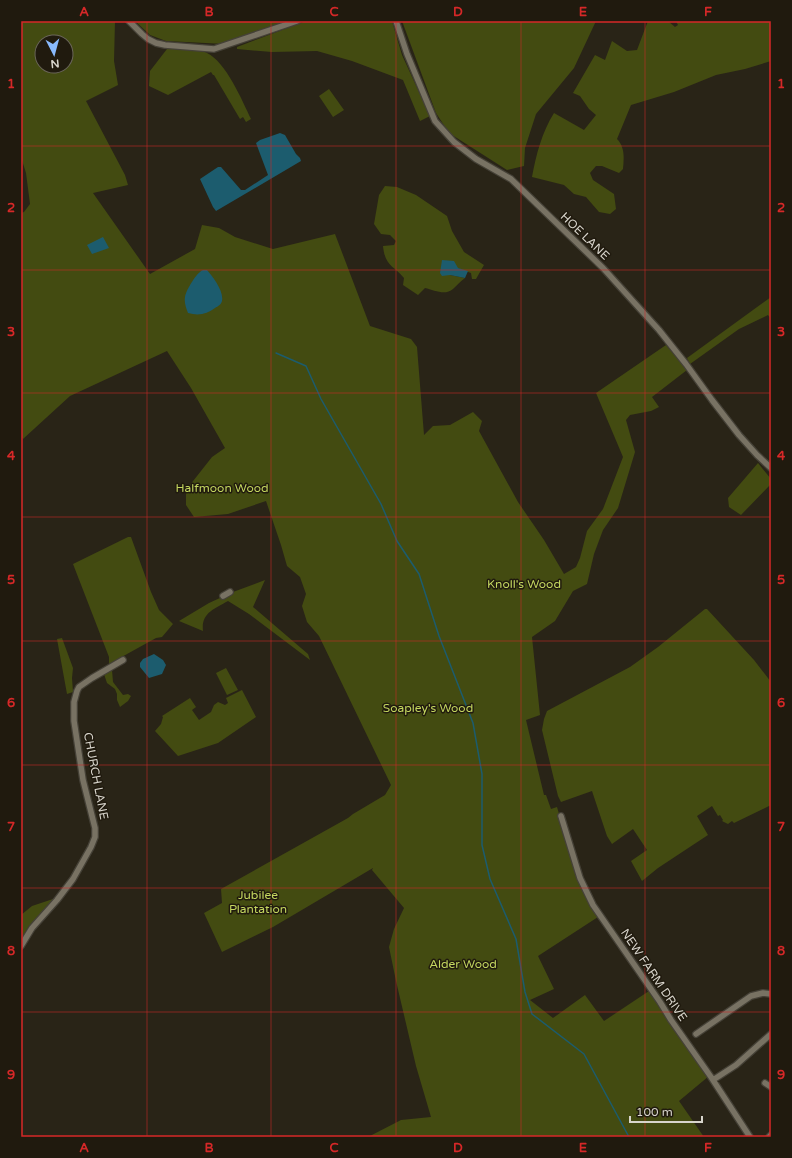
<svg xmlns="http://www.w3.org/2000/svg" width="792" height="1158" font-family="'Varela Round',sans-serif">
  <rect width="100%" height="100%" fill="#292417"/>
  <path fill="#434b11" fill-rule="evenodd" d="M21 21H115L114 61 118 85 86 101 125 175 128 185 93 193 150 274 195 249 202 225 219 228 235 237 273 249 335 234 370 326 411 339 417 347 424 435 433 426 450 425 473 412 482 421 479 431 518 502 544 540 564 574 576 567 580 558 587 531 603 509 623 457 596 393 666 345 687 370 652 397 659 407 651 411 630 415 626 420 635 452 618 508 603 530 594 554 587 584 573 591 555 621 532 637 540 715 526 720 544 795H546L551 809 557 807 578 878 590 904 598 917 538 956 554 989 530 1000 553 1018 585 995 604 1021 649 991 667 1019 709 1076 679 1101 704 1137H368L401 1120 431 1117 416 1066 396 981 389 947 394 929 404 908 372 870 373 868 273 927 222 952 204 913 222 903 221 889 348 818 353 814 385 795 391 785 319 636 307 622 302 606 306 594 300 577 287 566 281 545 266 501 228 514 194 517 186 505V490L212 457 225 448 191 388 167 351 70 396 23 439 21 435V213L24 212 30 204 26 173 21 157ZM42 42H66V66H42Z
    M135 21H288L225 44 166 41 150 35Z
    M306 21H392L402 55 430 116 420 121 403 80 352 61 317 51 272 52 237 49V47Z
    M402 21H596L574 68 536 114 525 148 524 166 507 170 449 133 436 113Z
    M648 21H668L675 27 678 25 676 21H771V61L745 69 716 75 674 92 631 105 617 139C625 147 624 158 623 169L619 173 602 166H596L590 173 593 180 614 194 616 209 610 214 599 212 586 197 574 194 564 185 532 177C536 155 542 132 554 113L584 130 596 115 589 109 580 96 573 93 595 55 605 60 612 41 627 51 637 50Z
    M167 49C176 49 200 49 207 53 226 62 242 100 251 119L246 122 243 117 240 119 214 75H213L211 72 168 95 149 86 150 71Z
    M329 89 344 110 333 117 319 96Z
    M385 186 397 187 416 195 447 216 452 231 464 252 484 265 476 279H472L471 273 457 268 450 275 465 278C460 282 457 285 453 289 445 296 434 290 425 288L418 295 403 285 404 278C393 265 385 266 383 246L394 245 396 241 390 235 381 234 374 224 379 195Z
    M771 297V319L768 315 739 329 690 364 687 358Z
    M758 463 771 479V484L741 515 729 507 728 498Z
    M128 537H131L151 592 159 610 173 624 162 637 156 638 109 664V657L73 564Z
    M265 580 253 607 308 654 310 660 249 614 228 601C214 609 201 613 203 631L179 621 209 603 233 592Z
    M705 609H707L754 660 771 682V805L734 823 732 821 728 824 722 821 723 820 720 815 718 816 712 806 697 816 708 835 658 868 642 881 631 861 647 850 633 829 612 844 607 836 592 791 561 802 558 796 542 730 544 719 547 711 630 667 658 647Z
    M62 638 73 668 72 678 73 692 67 694 57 639Z
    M117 664 119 666 112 670 113 682 123 695 128 694 131 696 128 701 120 707 117 700V694L115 689 107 683 104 674Z
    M226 668 238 690 227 695 216 673Z
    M242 690 256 717 218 743 178 756 155 731 161 724 163 717 162 716 190 698 196 707 192 710 199 720 211 712 214 705 218 702 225 705 228 703 226 698Z
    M56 898 29 926 21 939V915L32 906Z"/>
  <path fill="#1c5c6e" d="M280 133 285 135 296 154 300 158 301 161 216 211 213 207 200 179 218 167H221L241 190H245L268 175 256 143 260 140Z
    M103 237 109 248 92 254 87 245Z
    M442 260 454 261 458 268 468 271 465 278 450 275 442 276 440 273Z
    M203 270H207C213 277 224 291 222 301 221 305 218 306 215 308 207 314 199 316 188 313 186 308 184 302 185 297 186 290 197 272 203 270Z
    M154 654 163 660 166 665 162 674 149 678 140 667V663L143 659Z"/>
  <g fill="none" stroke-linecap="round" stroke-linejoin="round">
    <path stroke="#1c5c6e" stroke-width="1.5" d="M276 353 306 366 321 399 381 504 397 541 419 574 439 636 473 723 482 774V845L490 879 516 939 525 992 532 1014 584 1054 629 1137"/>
    <g stroke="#454137" stroke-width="8">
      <path id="minor" d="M129 21 142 34 148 39 156 43 165 45 214 49 297 21
        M396 21 407 54 435 121 454 142 476 159 511 179 603 268 659 330 686 364 712 400 739 435 757 455 771 468
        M223 596 230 592
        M561 816 580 878 593 905 660 1002 671 1020 711 1077 750 1137
        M21 946 32 928 57 900 73 879 91 847 95 837V828L83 780 74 721V702L77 691 79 687 92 678 123 660
        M696 1034 751 996 763 993 771 994
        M713 1080 736 1065 771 1034
        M765 1083 771 1087
        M769 1137 771 1135"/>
    </g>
    <use href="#minor" stroke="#787263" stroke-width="5.5"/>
  </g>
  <path fill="none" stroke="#d62828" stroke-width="1" stroke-opacity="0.55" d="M147 21V1137M271 21V1137M396 21V1137M521 21V1137M645 21V1137M21 146H771M21 270H771M21 393H771M21 517H771M21 641H771M21 765H771M21 888H771M21 1012H771"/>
  <g text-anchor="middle" stroke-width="3" stroke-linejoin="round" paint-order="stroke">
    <g font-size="12" fill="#d8d5cc" stroke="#201a0e">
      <text transform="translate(585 236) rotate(44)" y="4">HOE LANE</text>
      <text transform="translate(96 776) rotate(79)" y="4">CHURCH LANE</text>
      <text transform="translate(654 975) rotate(56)" y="4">NEW FARM DRIVE</text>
    </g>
    <g font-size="12" fill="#c4d75f" stroke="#201a0e">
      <text x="222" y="492">Halfmoon Wood</text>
      <text x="524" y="588">Knoll's Wood</text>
      <text x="428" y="712">Soapley's Wood</text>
      <text x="258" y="899">Jubilee<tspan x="258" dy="14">Plantation</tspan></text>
      <text x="463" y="968">Alder Wood</text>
    </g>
  </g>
  <rect width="792" height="1158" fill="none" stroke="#201a0e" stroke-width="44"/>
  <g transform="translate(54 54) rotate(174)"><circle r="19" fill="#201a0e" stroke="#6a655a"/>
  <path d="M0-3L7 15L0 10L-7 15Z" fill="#89bafc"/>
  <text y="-6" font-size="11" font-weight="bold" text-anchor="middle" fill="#d8d5cc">N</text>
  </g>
  <path d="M630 1116v6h72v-6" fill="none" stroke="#d8d5cc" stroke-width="2"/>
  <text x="636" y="1116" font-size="12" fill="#d8d5cc" stroke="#201a0e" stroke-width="3" paint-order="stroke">100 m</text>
  <rect x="22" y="22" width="748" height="1114" fill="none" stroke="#d62828" stroke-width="1.5"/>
  <g font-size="13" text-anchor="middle" font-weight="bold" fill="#d62828">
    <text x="84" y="16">A</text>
    <text x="209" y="16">B</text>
    <text x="334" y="16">C</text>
    <text x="458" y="16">D</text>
    <text x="583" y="16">E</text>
    <text x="708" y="16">F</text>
    <text x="11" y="88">1</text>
    <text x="781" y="88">1</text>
    <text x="11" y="212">2</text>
    <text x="781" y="212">2</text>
    <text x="11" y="336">3</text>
    <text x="781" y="336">3</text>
    <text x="11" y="460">4</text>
    <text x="781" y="460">4</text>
    <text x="11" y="584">5</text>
    <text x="781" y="584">5</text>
    <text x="11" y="707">6</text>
    <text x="781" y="707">6</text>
    <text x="11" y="831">7</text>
    <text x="781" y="831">7</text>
    <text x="11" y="955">8</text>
    <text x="781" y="955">8</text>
    <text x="11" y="1079">9</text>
    <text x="781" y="1079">9</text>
    <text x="84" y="1152">A</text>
    <text x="209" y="1152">B</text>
    <text x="334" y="1152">C</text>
    <text x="458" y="1152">D</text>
    <text x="583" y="1152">E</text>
    <text x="708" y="1152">F</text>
  </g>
</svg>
